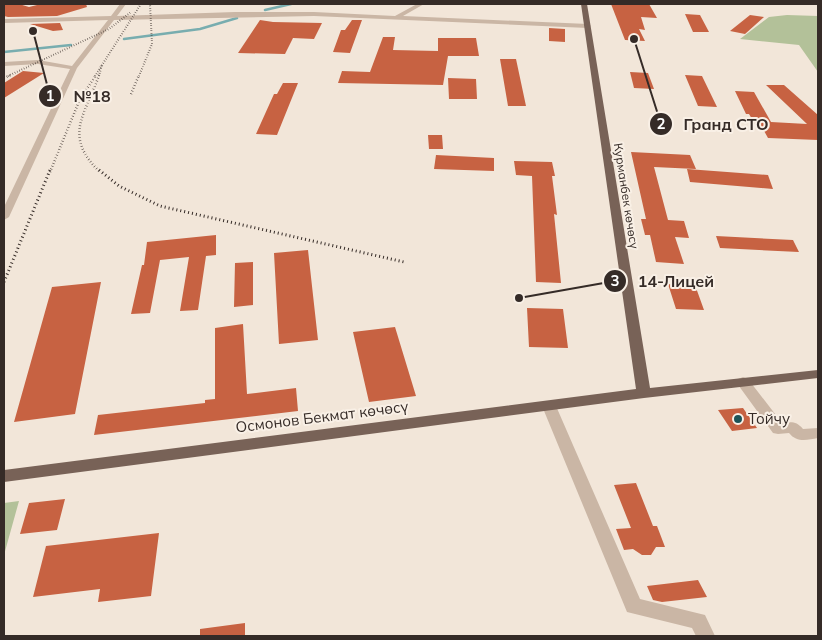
<svg xmlns="http://www.w3.org/2000/svg" width="822" height="640" font-family="Mulish,sans-serif">
  <rect width="100%" height="100%" fill="#f2e6d9"/>
  <path fill="#b3c199" d="M787 15 818 16V72L799 45 740 39 769 17Z
    M19 501 4 555V503Z"/>
  <g fill="none" stroke-linecap="round" stroke-linejoin="round">
    <path stroke="#78adaf" stroke-width="2.5" d="M265 10 291 4
      M124 39 200 29 237 18
      M4 52 71 45"/>
  </g>
  <path fill="#c76242" d="M4 4H19L29 7 41 4H86L87 7 57 16 8 17 4 16Z
    M611 4H649L657 18 641 17 645 30 639 29 645 41 625 40Z
    M685 14 700 15 709 32H693Z
    M750 15 764 17 745 34 730 31Z
    M260 20 273 22 322 23 314 39 293 38 285 54 238 53Z
    M352 20H362L350 53 333 52 341 30H345Z
    M60 23 63 30 53 31 30 24Z
    M549 28 565 29V42L549 41Z
    M383 37H395L393 50 438 51V38H476L479 56H448L443 85 338 83 342 71 370 72Z
    M500 59H516L526 106H508Z
    M23 71 44 73 4 98V83Z
    M630 72 648 73 654 89 634 88Z
    M685 75 702 76 717 107 698 106Z
    M448 78 476 79 477 99H449Z
    M283 83H298L277 135 256 134 274 94H277Z
    M766 85H784L818 115V140L768 138 763 129H758L749 114H746L735 91 754 92 771 122 807 124Z
    M428 135H442L443 149H429Z
    M631 152 690 155 696 169 654 167 668 220 684 221 689 238 675 237 684 264 656 262 650 235H645L641 219H646Z
    M436 155 494 158V171L434 169Z
    M514 161 552 162 555 176H552L557 215 554 214 561 283 536 282 532 176 516 175Z
    M687 169 768 175 773 189 690 182Z
    M216 235V255L206 256 198 310 180 311 189 257 160 260 150 313 131 314 142 265H144L147 242Z
    M716 236 793 240 799 252 720 248Z
    M308 250 318 340 279 344 274 253Z
    M253 262V305L234 307 235 263Z
    M101 282 75 414 14 422 52 287Z
    M668 284 695 285 704 310 676 309Z
    M527 308 563 309 568 348 529 347Z
    M243 324 247 394 296 388 298 411 94 435 98 415 205 403V400L215 399V328Z
    M395 327 416 396 369 402 353 332Z
    M743 408 757 428 732 431 718 410Z
    M636 483 653 526H657L665 547H656L651 555H642L633 549 624 550 616 529 631 528 614 485Z
    M65 499 57 530 20 534 29 503Z
    M159 533 151 596 98 602 100 589 33 597 46 546Z
    M698 580 707 597 662 602 653 600 647 586Z
    M245 623V636H200V629Z"/>
  <g fill="none" stroke-linecap="round" stroke-linejoin="round">
    <path fill="#cab6a5" fill-rule="evenodd" d="M120 4H126L117 16 235 12H314L395 16 417 4H424L403 16 588 24 591 26 588 28 314 16 114 20 77 68 9 217 4 220V207L70 69 38 64 4 66V62L38 60 72 66 108 20 4 23V19L111 16Z
      M743 377 748 379 782 423C792 422 796 421 803 429L818 428V438C807 440 797 443 789 433L778 434 773 433 736 382 738 379Z
      M549 401 554 403 556 406 640 599 705 615 715 636H696L692 628 627 612 542 406 544 403Z"/>
    <path fill="#786257" fill-rule="evenodd" d="M581 4H587L650 388 818 370V378L644 398 4 482V470L636 389Z"/>
    <path stroke="#352b27" stroke-width="2" stroke-dasharray="0.5 2" stroke-linecap="butt" d="M8 76 109 29 131 12
      M95 76 141 4
      M99 76 102 64
      M139 76 152 44 150 4"/>
    <path stroke="#352b27" stroke-width="2.5" stroke-dasharray="0.5 2.5" stroke-linecap="butt" d="M99 75C87 113 61 135 100 172
      M4 78 11 75
      M131 94 139 75
      M50 172 80 99 96 75"/>
    <path stroke="#352b27" stroke-width="3" stroke-dasharray="1 3" stroke-linecap="butt" d="M99 170 119 186 160 206 404 262
      M4 282 50 170"/>
  </g>
  <circle fill="#1c5357" stroke="#f9f0e6" stroke-width="2" cx="738" cy="419" r="5"/>
  <g text-anchor="middle" stroke-width="4" stroke-linejoin="round" paint-order="stroke">
    <g font-size="12" fill="#352b27" stroke="#f9f0e6">
      <text transform="translate(626 196) rotate(81)" y="4">Курманбек көчөсү</text>
    </g>
    <g font-size="15" fill="#352b27" stroke="#f9f0e6">
      <text transform="translate(322 417) rotate(-7)" y="5">Осмонов Бекмат көчөсү</text>
    </g>
    <g font-size="15" fill="#352b27" stroke="#f9f0e6" text-anchor="start">
      <text x="748" y="424">Тойчу</text>
    </g>
  </g>
  <path fill="none" stroke="#352b27" stroke-width="2" d="M33 31L50 96M634 39L661 124M519 298L615 281"/>
  <g fill="#352b27" stroke="#f9f0e6" stroke-width="2">
    <circle cx="33" cy="31" r="5"/>
    <circle cx="634" cy="39" r="5"/>
    <circle cx="519" cy="298" r="5"/>
    <circle cx="50" cy="96" r="12"/>
    <circle cx="661" cy="124" r="12"/>
    <circle cx="615" cy="281" r="12"/>
  </g>
  <g font-size="15" text-anchor="middle" font-weight="bold" fill="#fff">
    <text x="50" y="101">1</text>
    <text x="661" y="129">2</text>
    <text x="615" y="286">3</text>
  </g>
  <g font-size="16" text-anchor="middle" font-weight="bold" fill="#352b27" stroke="#f9f0e6" stroke-width="4" stroke-linejoin="round" paint-order="stroke">
    <text x="92" y="102">№18</text>
    <text x="726" y="130">Гранд СТО</text>
    <text x="676" y="287">14-Лицей</text>
  </g>
  <rect width="822" height="640" fill="none" stroke="#352b27" stroke-width="10"/>
</svg>
